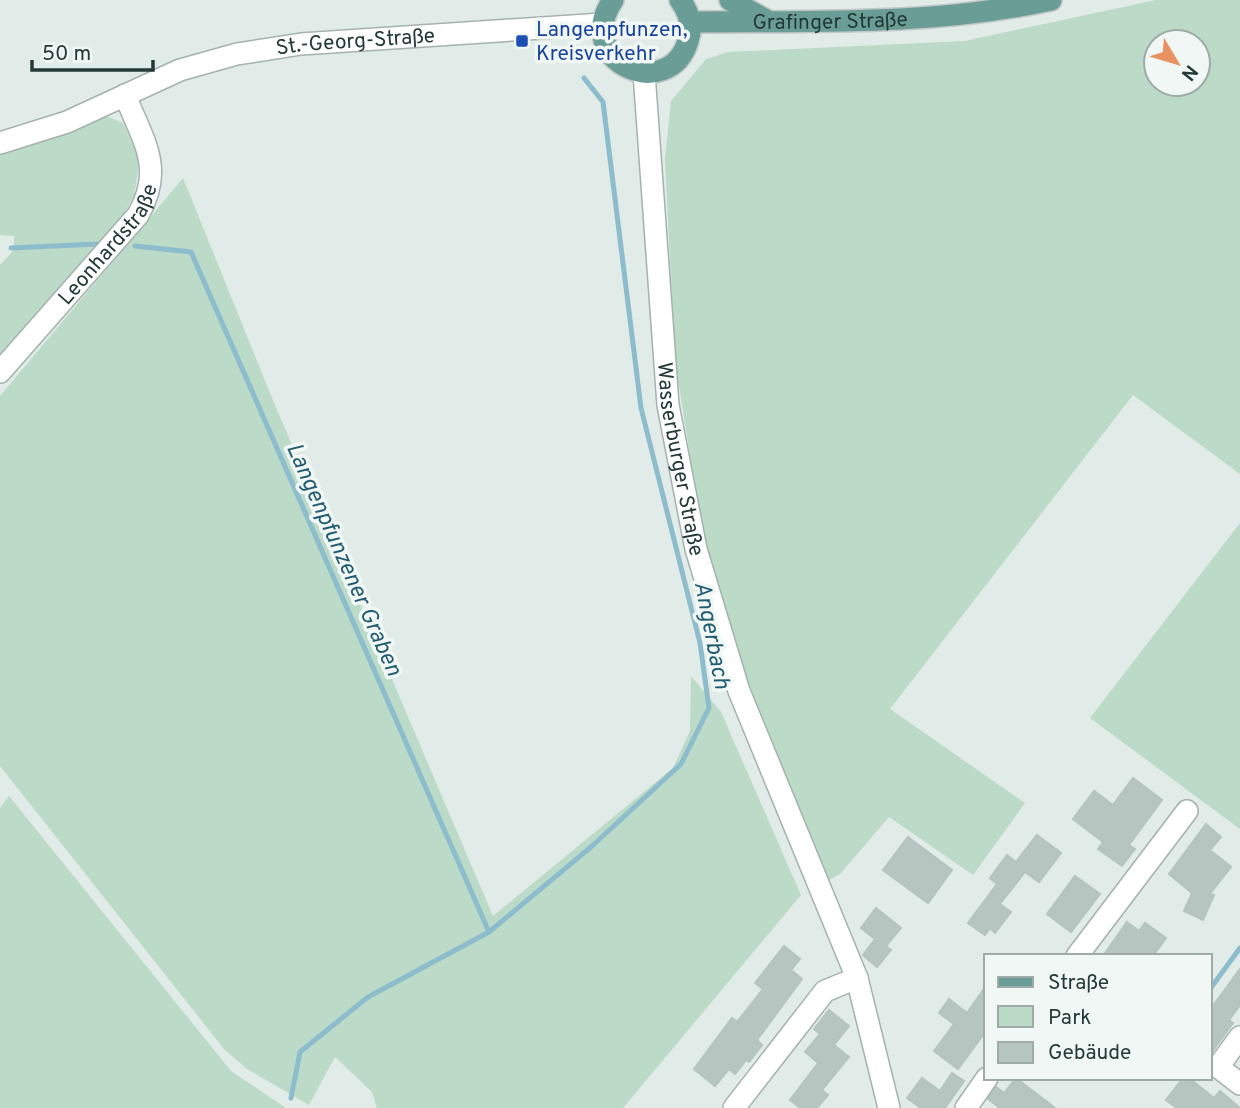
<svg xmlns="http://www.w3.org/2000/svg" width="1240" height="1108" font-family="Overpass,sans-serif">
  <rect width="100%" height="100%" fill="#e1ebe7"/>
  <path fill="#bbdac7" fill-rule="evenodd" d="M1156 0H1240V474L1133 395 890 709 1025 803 973 875 889 817 840 874 827 881 774 753 726 621 700 520 675 360 665 159 671 101 706 59 728 52 965 41ZM1156 42H1198V84H1156Z
    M106 116 123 123 140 159 134 196 117 226 0 360V265L14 250V236L0 235V153L61 135Z
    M183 178 272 398 493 916 673 768 690 731 691 676 721 712 801 895 623 1108H377L372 1092 335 1057 309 1105 247 1069 224 1049 0 766V396Z
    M1240 523V829L1090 718Z
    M9 796 231 1071 286 1108H0V808Z"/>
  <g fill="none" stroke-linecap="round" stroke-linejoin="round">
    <path stroke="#8dbccc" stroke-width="5" d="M135 246 191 252 489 932
      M11 248 97 244
      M1210 989 1240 948
      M291 1098 300 1052 368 997 489 932 591 847 681 764 709 708 700 643 641 408 603 102 584 78"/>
  </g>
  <path fill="#b7c5c1" stroke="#b4c4bf" stroke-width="2" d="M1133 778 1162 800 1129 845 1135 849 1122 866 1098 849 1103 842 1073 819 1094 791 1113 805Z
    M1206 824 1221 837 1210 850 1231 867 1210 894 1214 895 1203 920 1184 911 1192 893 1169 874Z
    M1037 835 1061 853 1039 882 1025 872 1000 904 1011 912 995 933 990 928 985 935 968 923 997 884 990 878 1007 855 1016 862Z
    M908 837 952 870 928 903 883 870Z
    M1075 876 1100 894 1071 932 1047 914Z
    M876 908 901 928 886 946 891 950 877 967 863 955 875 939 861 928Z
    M1127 922 1139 931 1145 923 1166 938 1153 956H1103Z
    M784 946 800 959 791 970 802 979 757 1040 762 1045 749 1062 746 1060 735 1074 729 1069 715 1086 694 1069 732 1018 737 1022 763 989 755 983Z
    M1240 969V1005L1229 1020 1233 1023 1210 1055V1010Z
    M986 986V1031L958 1069 934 1051 954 1024 939 1013 949 999 967 1013Z
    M829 1010 849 1026 834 1045 849 1057 822 1090 828 1095 817 1108H800L790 1100 818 1063 805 1052 820 1034 814 1029Z
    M952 1073 964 1081 945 1108H921L907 1098 922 1078 940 1091Z
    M1016 1078 1055 1108H1000L988 1099 996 1087 1004 1093Z
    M1183 1078H1189L1214 1098 1220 1091 1240 1108H1177L1166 1100Z"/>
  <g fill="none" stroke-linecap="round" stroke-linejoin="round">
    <g stroke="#a4b2ae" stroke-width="24">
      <g id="minor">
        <path id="s1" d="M644 73 668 405 696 549 739 691 857 978 889 1108"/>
        <path id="s2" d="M0 143 67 122 180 70 237 54 301 44 602 24"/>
        <path id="s3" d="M0 372 138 215C165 168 143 141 125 95"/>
        <path d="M1077 956 1187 811"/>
        <path d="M1240 1037 1218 1067 1240 1084"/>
        <path d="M734 1108 825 991 857 978"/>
        <path d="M966 1108 987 1078"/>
      </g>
    </g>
    <g stroke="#c1c8c7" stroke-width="24">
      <g id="major">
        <path d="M613 0C571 62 669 104 688 41 693 26 689 12 680 0"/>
        <path d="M730 0 768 21"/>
        <path id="s4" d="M690 22C811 21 932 26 1051 0"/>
      </g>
    </g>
    <use href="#minor" stroke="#fff" stroke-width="21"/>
    <use href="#major" stroke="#699d95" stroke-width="21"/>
  </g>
  <rect fill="#1a4fb4" stroke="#f1f7f5" stroke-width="2.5" x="515" y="34" width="14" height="14" rx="3.5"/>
  <g text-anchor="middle" stroke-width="7" stroke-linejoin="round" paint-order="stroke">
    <g font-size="21" fill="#233a36" stroke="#f1f7f5">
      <text dy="7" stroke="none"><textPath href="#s4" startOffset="140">Grafinger Straße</textPath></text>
      <text dy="7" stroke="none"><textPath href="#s2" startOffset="373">St.-Georg-Straße</textPath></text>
      <text dy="7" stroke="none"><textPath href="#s3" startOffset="168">Leonhardstraße</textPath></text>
      <text dy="7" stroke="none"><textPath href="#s1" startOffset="388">Wasserburger Straße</textPath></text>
    </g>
    <g font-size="21" fill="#164399" stroke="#f1f7f5" text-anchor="start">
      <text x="536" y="36">Langenpfunzen,<tspan x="536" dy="24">Kreisverkehr</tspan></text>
    </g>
    <g font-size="23" font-style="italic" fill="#215c72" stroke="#f1f7f5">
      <text transform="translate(345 559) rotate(66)" y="8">Langenpfunzener Graben</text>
      <text transform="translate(713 635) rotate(79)" y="8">Angerbach</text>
    </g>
  </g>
  <rect x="984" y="954" width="228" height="126" fill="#f1f7f5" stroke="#9faba9" stroke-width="2"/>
  <rect x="998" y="977" width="35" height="10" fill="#699d95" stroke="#9faba9" stroke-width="2"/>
  <text x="1048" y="989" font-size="21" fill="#233a36">Straße</text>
  <rect x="998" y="1006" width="35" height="21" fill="#bbdac7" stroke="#9faba9" stroke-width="2"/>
  <text x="1048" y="1024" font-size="21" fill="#233a36">Park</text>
  <rect x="998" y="1042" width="35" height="21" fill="#b7c5c1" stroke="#9faba9" stroke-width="2"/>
  <text x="1048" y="1059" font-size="21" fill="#233a36">Gebäude</text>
  <g transform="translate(1177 63) rotate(128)"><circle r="33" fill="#f1f7f5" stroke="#9faba9" stroke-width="2"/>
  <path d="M0-5L12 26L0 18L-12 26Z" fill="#e89161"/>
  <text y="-10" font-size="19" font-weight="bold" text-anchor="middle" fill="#233a36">N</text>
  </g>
  <path d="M32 60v10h121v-10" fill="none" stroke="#233a36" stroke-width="3.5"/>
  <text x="42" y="60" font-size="21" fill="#233a36" stroke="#f1f7f5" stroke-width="5" paint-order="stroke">50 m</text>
</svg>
